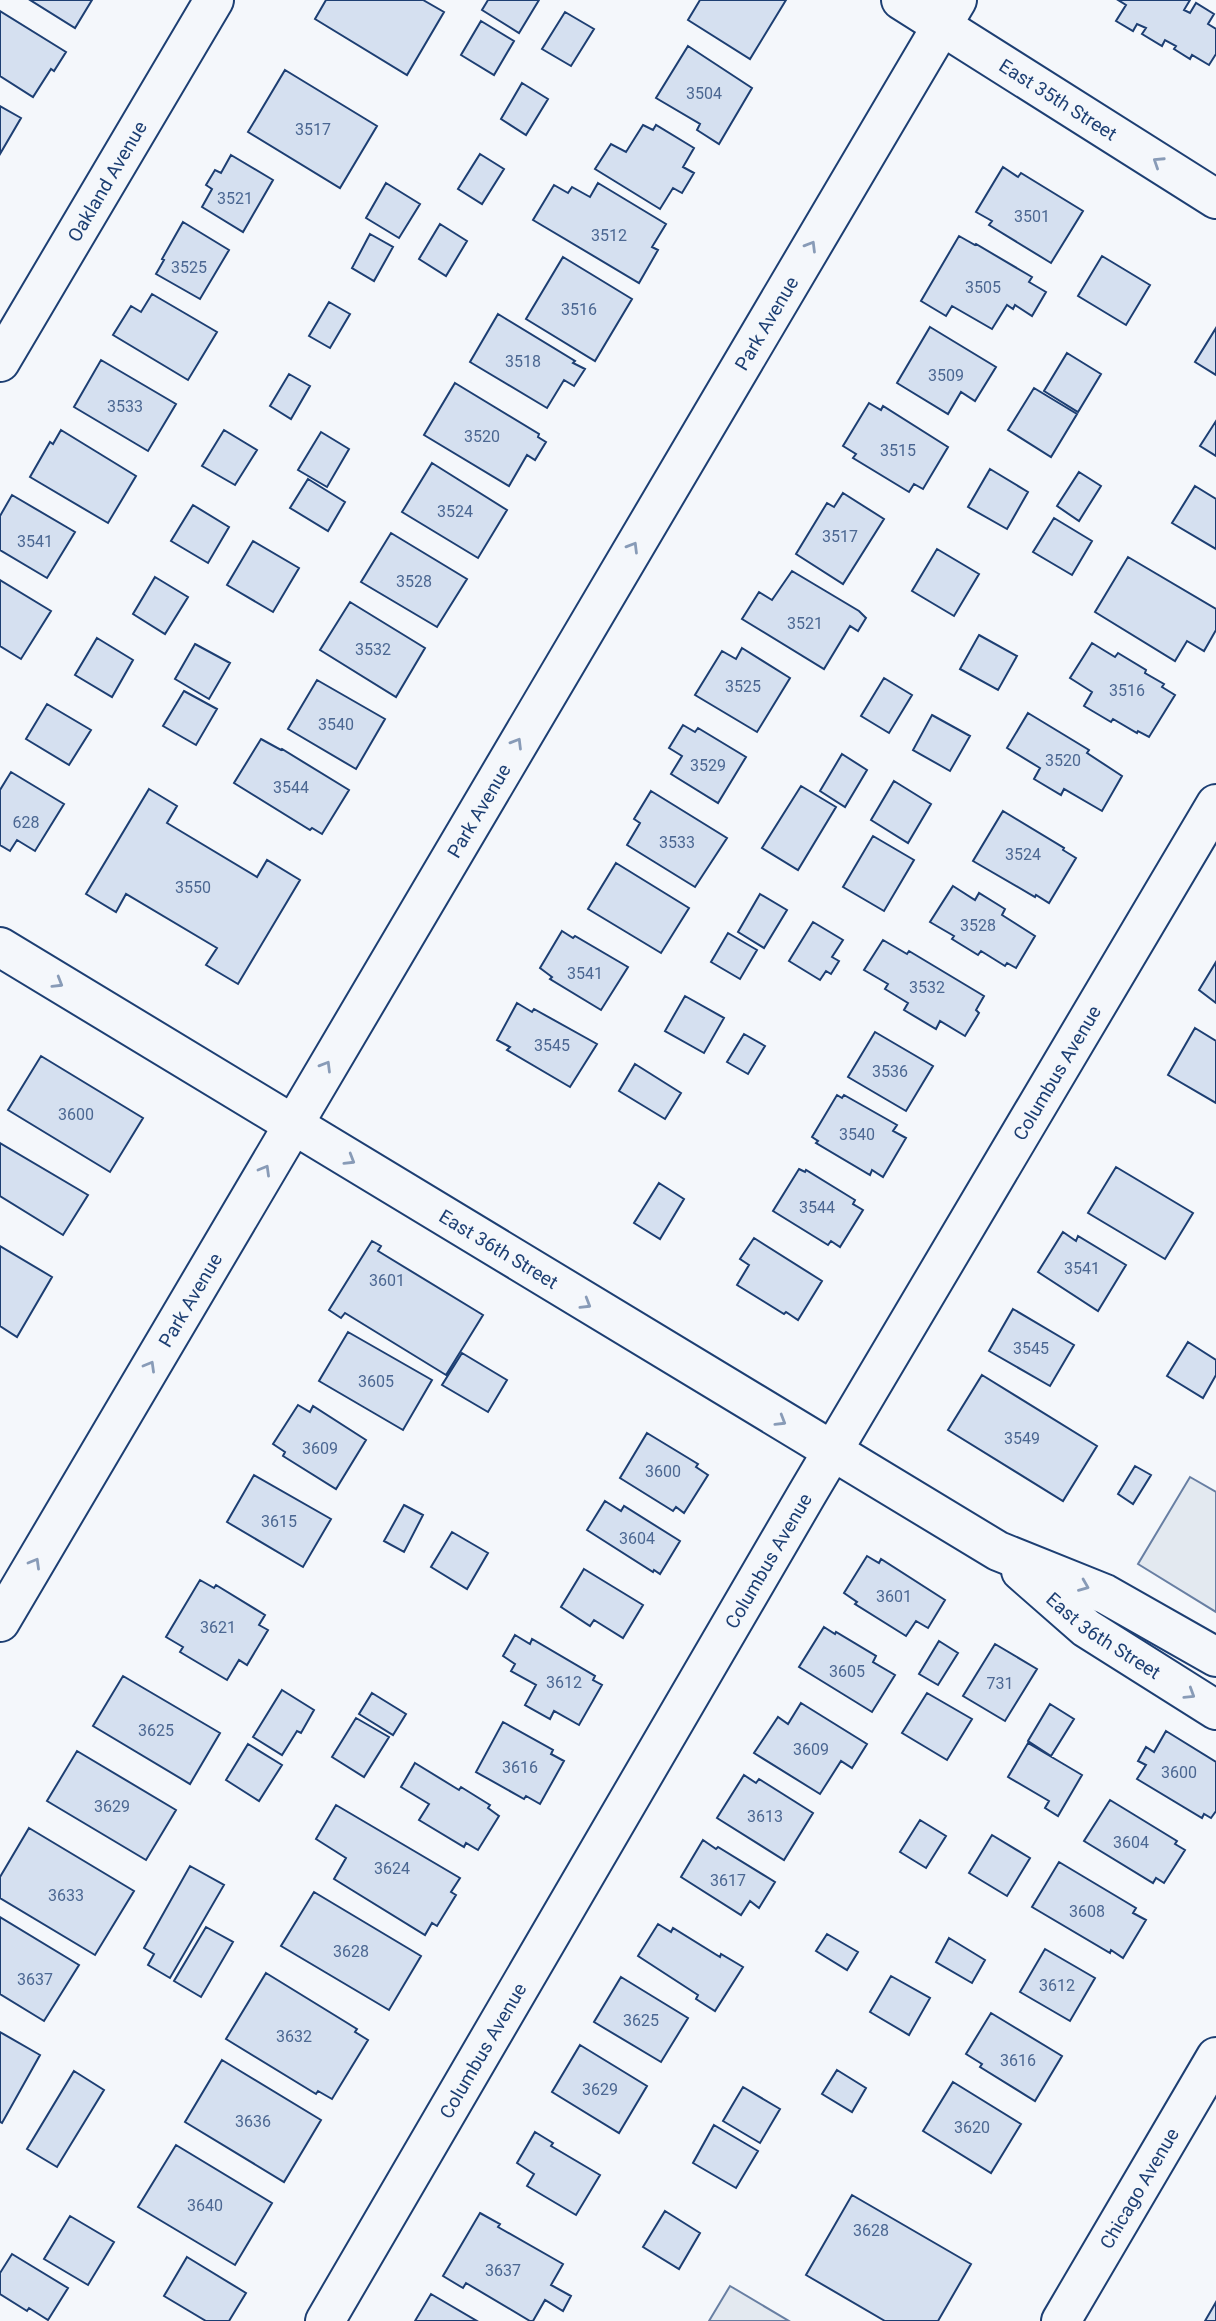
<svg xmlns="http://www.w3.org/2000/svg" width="1216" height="2321" font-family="Roboto,sans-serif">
  <rect width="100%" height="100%" fill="#f4f7fb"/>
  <path fill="#e3e9f0" stroke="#687fa3" stroke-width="2" d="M1190 1477 1216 1492V1612L1138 1564Z
    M730 2286 789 2321H709Z"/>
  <path fill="#d5e0f0" stroke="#1d3f73" stroke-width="2" d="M30 0H92L75 28Z
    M326 0H423L444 12 407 75 315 19Z
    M488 0H539L519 33 482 10Z
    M700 0H786L750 59 688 20Z
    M1118 0H1190L1184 10 1190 13 1196 3 1214 14 1208 24 1216 29V54L1209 65 1192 55 1190 59 1174 49 1176 46 1165 40 1162 46 1142 34 1146 28 1137 24 1133 31 1116 21 1126 5Z
    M0 11 66 52 54 71 51 69 33 97 0 76Z
    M565 12 594 29 571 66 542 49Z
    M481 21 514 41 494 75 461 55Z
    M688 46 752 88 719 144 697 130 700 124 656 98Z
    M285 70 377 126 340 188 248 132Z
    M522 83 548 99 526 135 501 119Z
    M0 106 21 118 0 154Z
    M643 125 653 130 656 125 694 148 683 167 694 173 682 193 673 188 660 209 595 169 611 144 626 152Z
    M480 154 504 169 482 204 458 189Z
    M231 155 273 180 243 232 202 207 212 189 206 185 215 170 221 173Z
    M1003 167 1018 177 1021 173 1083 211 1051 263 989 225 992 221 976 212Z
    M386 183 420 204 399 238 366 218Z
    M598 183 666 224 652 247 658 250 639 283 533 220 554 185 568 193 572 187 590 197Z
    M183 222 229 250 200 299 156 274 164 260 162 259Z
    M440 224 467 241 446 276 419 259Z
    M370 234 393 247 374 281 352 268Z
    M959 236 975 245 976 244 1032 277 1029 282 1046 292 1032 316 1015 305 1013 309 1007 305 992 329 952 306 946 316 921 301Z
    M1102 256 1150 285 1126 325 1078 296Z
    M563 257 632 299 595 361 526 319Z
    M152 294 217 332 188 380 113 335 131 306 141 312Z
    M329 302 350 314 330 348 309 336Z
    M498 314 575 361 573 363 585 369 574 386 564 380 547 408 470 362Z
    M930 327 996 367 975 401 961 392 948 414 897 383Z
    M1216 328V375L1195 362Z
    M1067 353 1101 374 1078 412 1044 391Z
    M101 360 176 404 148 451 74 407Z
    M289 374 310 386 291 419 270 406Z
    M455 383 539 434 538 437 546 442 535 460 527 455 509 486 424 435Z
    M1034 388 1077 414 1051 457 1008 430Z
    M869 403 881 410 883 406 948 447 923 489 914 484 909 492 853 458 856 454 843 446Z
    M1216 421V456L1200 446Z
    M61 430 136 476 108 523 30 477 50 442 53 444Z
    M224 430 257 450 235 485 202 466Z
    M321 432 349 449 327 487 298 470Z
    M432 463 507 510 478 558 402 512Z
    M990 469 1028 492 1007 529 968 507Z
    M1079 472 1101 486 1079 521 1057 506Z
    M308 479 345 502 328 531 290 508Z
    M1195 486 1216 499V549L1172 523Z
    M843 493 884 519 843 584 796 554 827 503 834 507Z
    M12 495 75 532 47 578 0 550V516Z
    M193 505 229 527 208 563 171 541Z
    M1054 518 1092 541 1072 575 1033 552Z
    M391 533 467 579 437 627 361 582Z
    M253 541 299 568 273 612 227 585Z
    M937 549 979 574 954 616 912 591Z
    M1128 557 1216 609V630L1204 651 1187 641 1175 661 1095 612Z
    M792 571 859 611 866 618 858 631 850 626 824 669 742 619 759 592 772 600Z
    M155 577 188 597 165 634 133 614Z
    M0 580 51 611 21 659 0 646Z
    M350 602 425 648 396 697 320 650Z
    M979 635 1017 656 998 690 960 669Z
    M97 638 133 660 112 697 75 675Z
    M1092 643 1115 657 1118 653 1146 670 1145 673 1164 684 1162 687 1175 695 1149 737 1138 731 1137 733 1113 719 1111 722 1084 706 1092 692 1070 678Z
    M195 644 230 663 209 699 175 679Z
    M742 648 790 678 757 732 695 695 722 651 736 659Z
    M884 678 912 695 889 733 861 716Z
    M317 680 385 719 356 769 288 729Z
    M184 691 217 709 196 745 163 726Z
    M47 704 91 730 69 765 26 739Z
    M1028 713 1089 750 1087 753 1122 776 1102 811 1064 789 1061 795 1034 779 1040 768 1007 748Z
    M932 715 970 736 950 771 913 750Z
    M683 725 695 732 698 728 746 757 718 803 671 774 682 756 669 748Z
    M261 739 281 750 282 749 349 790 322 834 312 828 310 830 234 783Z
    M842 754 867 770 845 807 820 791Z
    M11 772 64 804 35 851 17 840 10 851 0 845V790Z
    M894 781 931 804 908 843 871 820Z
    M801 786 836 807 798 870 762 848Z
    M149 789 177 806 167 823 257 877 267 860 300 880 238 984 206 965 217 948 126 894 116 912 86 894Z
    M651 791 727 838 695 887 627 845 640 823 634 819Z
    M1003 811 1064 848 1063 850 1076 858 1049 903 1036 895 1035 897 973 861Z
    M873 836 914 860 884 911 843 887Z
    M616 863 689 908 661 953 588 909Z
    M953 886 975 900 979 893 1005 909 1002 915 1035 936 1016 968 1007 963 1005 966 981 951 978 955 952 939 954 936 930 922Z
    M760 894 787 910 764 948 738 932Z
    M813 922 843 940 832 957 839 961 831 974 826 971 820 980 789 961Z
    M562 931 573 938 575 936 628 967 601 1010 550 979 552 977 540 968Z
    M728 933 757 950 740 979 711 962Z
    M883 940 907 954 909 951 984 996 976 1010 979 1013 965 1036 940 1021 936 1029 904 1010 908 1003 885 989 888 984 864 970Z
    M1216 962V1003L1199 990Z
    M685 996 724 1018 704 1053 665 1031Z
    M517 1003 532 1012 534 1009 597 1044 570 1087 507 1050 510 1047 497 1040Z
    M1195 1028 1216 1041V1103L1168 1075Z
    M875 1032 933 1066 906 1111 848 1077Z
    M744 1034 765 1046 748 1074 727 1062Z
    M41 1056 143 1118 110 1172 8 1110Z
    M635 1064 681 1093 665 1119 619 1091Z
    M837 1095 842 1098 844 1095 897 1125 893 1131 906 1138 883 1177 872 1170 870 1175 816 1143 818 1141 812 1137Z
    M0 1143 88 1195 63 1235 0 1196Z
    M1116 1167 1193 1213 1165 1259 1088 1213Z
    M799 1169 805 1172 806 1170 855 1200 853 1204 863 1210 840 1247 831 1241 828 1245 773 1211Z
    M659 1183 684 1199 660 1239 634 1223Z
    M1063 1232 1076 1241 1078 1236 1126 1265 1098 1311 1038 1272Z
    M754 1238 822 1281 798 1320 786 1312 784 1314 737 1285 749 1265 740 1259Z
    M372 1241 381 1246 378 1251 483 1315 446 1375 345 1313 341 1318 329 1310Z
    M0 1246 52 1277 17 1337 0 1326Z
    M1013 1309 1074 1345 1050 1386 989 1351Z
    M348 1332 432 1380 403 1430 319 1381Z
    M1188 1342 1216 1360V1375L1203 1398 1167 1376Z
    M462 1353 507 1380 488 1412 442 1385Z
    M982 1375 1097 1446 1063 1501 948 1430Z
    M298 1405 310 1412 313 1406 366 1440 336 1489 283 1456 285 1452 273 1444Z
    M647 1433 698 1464 696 1467 708 1475 684 1513 676 1507 673 1511 620 1478Z
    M1135 1466 1151 1475 1133 1504 1118 1494Z
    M254 1475 331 1519 303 1567 227 1522Z
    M605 1501 621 1511 624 1506 680 1541 660 1574 654 1570 653 1572 587 1530Z
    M404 1505 423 1515 404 1552 384 1541Z
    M452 1532 488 1553 467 1589 431 1567Z
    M867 1556 879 1563 881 1559 945 1600 928 1628 916 1621 906 1636 855 1604 857 1602 844 1593Z
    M584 1569 643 1605 623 1638 594 1620 590 1626 561 1607Z
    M200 1580 214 1588 216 1585 265 1615 259 1625 268 1630 247 1665 239 1660 227 1680 180 1652 183 1647 166 1637Z
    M824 1627 835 1634 836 1632 876 1656 873 1662 895 1675 872 1712 799 1667Z
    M515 1635 530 1644 532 1639 595 1676 593 1680 602 1685 579 1725 554 1711 550 1719 525 1705 536 1685 511 1671 515 1664 503 1656Z
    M939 1641 958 1653 938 1685 919 1674Z
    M995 1644 1037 1669 1005 1721 963 1696Z
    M123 1676 220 1733 190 1784 93 1726Z
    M282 1690 314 1710 301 1733 297 1731 282 1755 253 1737Z
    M372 1693 406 1714 393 1735 359 1714Z
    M927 1693 972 1719 947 1760 902 1733Z
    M801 1703 867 1744 852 1768 841 1761 820 1794 754 1753 778 1717 788 1724Z
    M1050 1704 1074 1719 1051 1756 1028 1741Z
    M356 1718 389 1737 364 1777 332 1757Z
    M503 1722 553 1750 551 1754 564 1761 540 1804 526 1796 524 1799 476 1772Z
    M1166 1731 1216 1762V1811L1211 1818 1204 1814 1202 1818 1137 1779 1146 1765 1138 1761 1146 1747 1154 1752Z
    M1028 1743 1082 1775 1058 1816 1045 1808 1049 1801 1008 1777Z
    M248 1744 282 1765 259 1801 226 1780Z
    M77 1751 176 1810 146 1860 47 1801Z
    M415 1763 459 1790 461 1787 490 1805 488 1808 499 1816 478 1850 466 1843 464 1847 419 1820 429 1804 401 1787Z
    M744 1775 756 1783 759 1779 813 1813 784 1860 717 1818Z
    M1110 1800 1177 1841 1175 1844 1185 1850 1164 1883 1156 1878 1153 1883 1084 1841Z
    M336 1805 460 1878 451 1892 456 1895 437 1926 432 1923 425 1935 334 1879 346 1858 316 1839Z
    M920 1820 946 1836 926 1868 900 1852Z
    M29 1828 134 1891 95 1955 0 1898V1877Z
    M992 1835 1030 1858 1007 1896 969 1873Z
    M703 1840 716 1849 718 1847 775 1882 759 1908 750 1901 741 1915 681 1877Z
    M1059 1862 1136 1908 1133 1913 1146 1920 1123 1958 1111 1950 1110 1953 1032 1907Z
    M190 1866 224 1885 170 1978 148 1965 154 1954 144 1948Z
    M314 1892 421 1956 389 2010 281 1946Z
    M0 1917 79 1965 44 2021 0 1994Z
    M658 1924 671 1932 673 1928 720 1957 721 1954 743 1967 715 2011 696 1999 698 1995 638 1956Z
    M206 1927 233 1942 201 1997 174 1981Z
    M827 1934 858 1952 847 1970 816 1951Z
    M949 1938 985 1960 972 1983 936 1962Z
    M1045 1949 1095 1978 1070 2021 1020 1992Z
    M266 1973 357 2029 355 2032 368 2040 332 2099 318 2091 316 2094 226 2039Z
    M891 1976 930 1998 909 2035 870 2012Z
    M621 1977 688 2018 661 2062 594 2022Z
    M991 2013 1062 2056 1035 2101 980 2067 982 2064 966 2054Z
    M0 2032 40 2055 2 2123 0 2122Z
    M580 2045 647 2086 619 2133 552 2092Z
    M222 2060 321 2120 284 2182 185 2122Z
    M837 2070 866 2088 852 2112 822 2094Z
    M74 2071 104 2090 57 2167 27 2149Z
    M953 2082 1021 2124 991 2173 923 2131Z
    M743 2087 780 2109 760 2143 723 2121Z
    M714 2125 758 2151 736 2188 693 2163Z
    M535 2132 553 2143 551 2146 600 2175 576 2215 527 2186 534 2174 517 2163Z
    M176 2145 272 2203 235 2265 138 2207Z
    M852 2195 971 2264 938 2321H885L806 2275Z
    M665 2211 700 2233 679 2269 643 2247Z
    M480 2213 500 2224 498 2227 563 2264 551 2285 571 2296 563 2311 545 2300 533 2321H530L466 2283 463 2288 443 2276Z
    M70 2216 114 2242 88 2285 44 2259Z
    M12 2254 68 2288 48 2320 29 2308 27 2311 0 2294V2273Z
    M187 2257 246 2293 229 2321H206L164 2296Z
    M431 2294 477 2321H415Z
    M1216 2302V2321H1205Z"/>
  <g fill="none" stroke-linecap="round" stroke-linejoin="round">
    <g stroke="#1d3f73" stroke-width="42">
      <g id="street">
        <path id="s1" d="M0 362 214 0"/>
        <path id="s2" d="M325 2321 807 1494 1216 804"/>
      </g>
    </g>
    <g stroke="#1d3f73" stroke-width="42">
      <g id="secondary">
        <path id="s3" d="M901 0 1216 199"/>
        <path id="s4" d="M0 947 998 1551 1105 1594 1216 1657"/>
        <path id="s5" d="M1021 1571 1086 1628 1216 1710"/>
        <path id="s6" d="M0 1622 957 0"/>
        <path id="s7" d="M1061 2321 1216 2057"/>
      </g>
    </g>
    <use href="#street" stroke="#f4f7fb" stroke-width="38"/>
    <use href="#secondary" stroke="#f4f7fb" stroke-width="38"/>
  </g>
  <defs><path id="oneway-chevron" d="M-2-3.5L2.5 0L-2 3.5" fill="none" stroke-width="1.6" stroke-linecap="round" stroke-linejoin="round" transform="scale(1.75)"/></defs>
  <g stroke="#889bb7">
    <use href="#oneway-chevron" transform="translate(1158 162) rotate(-147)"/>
    <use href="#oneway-chevron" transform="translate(811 246) rotate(-59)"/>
    <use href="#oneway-chevron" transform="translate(633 547) rotate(-59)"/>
    <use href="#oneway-chevron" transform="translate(517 743) rotate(-59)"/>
    <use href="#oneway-chevron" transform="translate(58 983) rotate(31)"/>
    <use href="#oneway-chevron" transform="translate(326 1066) rotate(-59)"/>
    <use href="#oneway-chevron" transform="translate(350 1160) rotate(31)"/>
    <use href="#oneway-chevron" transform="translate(265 1170) rotate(-60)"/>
    <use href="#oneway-chevron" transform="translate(586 1304) rotate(31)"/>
    <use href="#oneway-chevron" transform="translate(150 1366) rotate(-60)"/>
    <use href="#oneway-chevron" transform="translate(781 1421) rotate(31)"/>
    <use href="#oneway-chevron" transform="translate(35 1563) rotate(-60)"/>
    <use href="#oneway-chevron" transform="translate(1084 1586) rotate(22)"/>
    <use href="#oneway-chevron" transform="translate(1190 1694) rotate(32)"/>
  </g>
  <g text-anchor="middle" stroke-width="5" stroke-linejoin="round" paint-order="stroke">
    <g font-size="16" fill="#4b6792">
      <text x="704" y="99">3504</text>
      <text x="313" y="135">3517</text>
      <text x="235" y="204">3521</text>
      <text x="1032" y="222">3501</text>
      <text x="609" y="241">3512</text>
      <text x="189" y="273">3525</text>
      <text x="983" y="293">3505</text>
      <text x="579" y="315">3516</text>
      <text x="523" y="367">3518</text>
      <text x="946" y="381">3509</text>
      <text x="125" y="412">3533</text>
      <text x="482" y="442">3520</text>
      <text x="898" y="456">3515</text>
      <text x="455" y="517">3524</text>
      <text x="840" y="542">3517</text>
      <text x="35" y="547">3541</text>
      <text x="414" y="587">3528</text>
      <text x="805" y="629">3521</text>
      <text x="373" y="655">3532</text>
      <text x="743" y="692">3525</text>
      <text x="1127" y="696">3516</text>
      <text x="336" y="730">3540</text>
      <text x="1063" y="766">3520</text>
      <text x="708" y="771">3529</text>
      <text x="291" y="793">3544</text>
      <text x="26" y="828">628</text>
      <text x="677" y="848">3533</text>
      <text x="1023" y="860">3524</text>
      <text x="193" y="893">3550</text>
      <text x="978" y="931">3528</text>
      <text x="585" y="979">3541</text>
      <text x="927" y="993">3532</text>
      <text x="552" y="1051">3545</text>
      <text x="890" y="1077">3536</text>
      <text x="76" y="1120">3600</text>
      <text x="857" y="1140">3540</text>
      <text x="817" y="1213">3544</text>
      <text x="1082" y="1274">3541</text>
      <text x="387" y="1286">3601</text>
      <text x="1031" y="1354">3545</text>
      <text x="376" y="1387">3605</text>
      <text x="1022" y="1444">3549</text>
      <text x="320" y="1454">3609</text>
      <text x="663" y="1477">3600</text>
      <text x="279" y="1527">3615</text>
      <text x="637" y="1544">3604</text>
      <text x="894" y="1602">3601</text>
      <text x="218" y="1633">3621</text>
      <text x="847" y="1677">3605</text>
      <text x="564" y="1688">3612</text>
      <text x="1000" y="1689">731</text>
      <text x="156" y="1736">3625</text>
      <text x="811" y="1755">3609</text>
      <text x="520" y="1773">3616</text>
      <text x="1179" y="1778">3600</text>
      <text x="112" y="1812">3629</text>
      <text x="765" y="1822">3613</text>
      <text x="1131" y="1848">3604</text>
      <text x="392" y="1874">3624</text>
      <text x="728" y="1886">3617</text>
      <text x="66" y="1901">3633</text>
      <text x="1087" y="1917">3608</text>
      <text x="351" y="1957">3628</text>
      <text x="35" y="1985">3637</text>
      <text x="1057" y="1991">3612</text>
      <text x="641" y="2026">3625</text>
      <text x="294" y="2042">3632</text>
      <text x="1018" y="2066">3616</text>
      <text x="600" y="2095">3629</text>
      <text x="253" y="2127">3636</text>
      <text x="972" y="2133">3620</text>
      <text x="205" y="2211">3640</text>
      <text x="871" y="2236">3628</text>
      <text x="503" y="2276">3637</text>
    </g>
    <g font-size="19" fill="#1d3f73" stroke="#f4f7fb">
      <text dy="7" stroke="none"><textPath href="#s3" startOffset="186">East 35th Street</textPath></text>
      <text dy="7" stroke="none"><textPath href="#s1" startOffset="210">Oakland Avenue</textPath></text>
      <text dy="7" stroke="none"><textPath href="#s6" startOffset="1508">Park Avenue</textPath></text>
      <text dy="7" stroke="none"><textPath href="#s6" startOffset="942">Park Avenue</textPath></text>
      <text dy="7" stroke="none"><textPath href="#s2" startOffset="1447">Columbus Avenue</textPath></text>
      <text dy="7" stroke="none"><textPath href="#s4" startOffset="583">East 36th Street</textPath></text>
      <text dy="7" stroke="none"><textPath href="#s6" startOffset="374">Park Avenue</textPath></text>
      <text dy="7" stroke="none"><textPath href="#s2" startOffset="880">Columbus Avenue</textPath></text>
      <text dy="7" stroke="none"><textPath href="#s5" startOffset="105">East 36th Street</textPath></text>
      <text dy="7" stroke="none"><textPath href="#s2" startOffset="313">Columbus Avenue</textPath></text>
      <text dy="7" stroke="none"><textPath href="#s7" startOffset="154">Chicago Avenue</textPath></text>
    </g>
  </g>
</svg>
